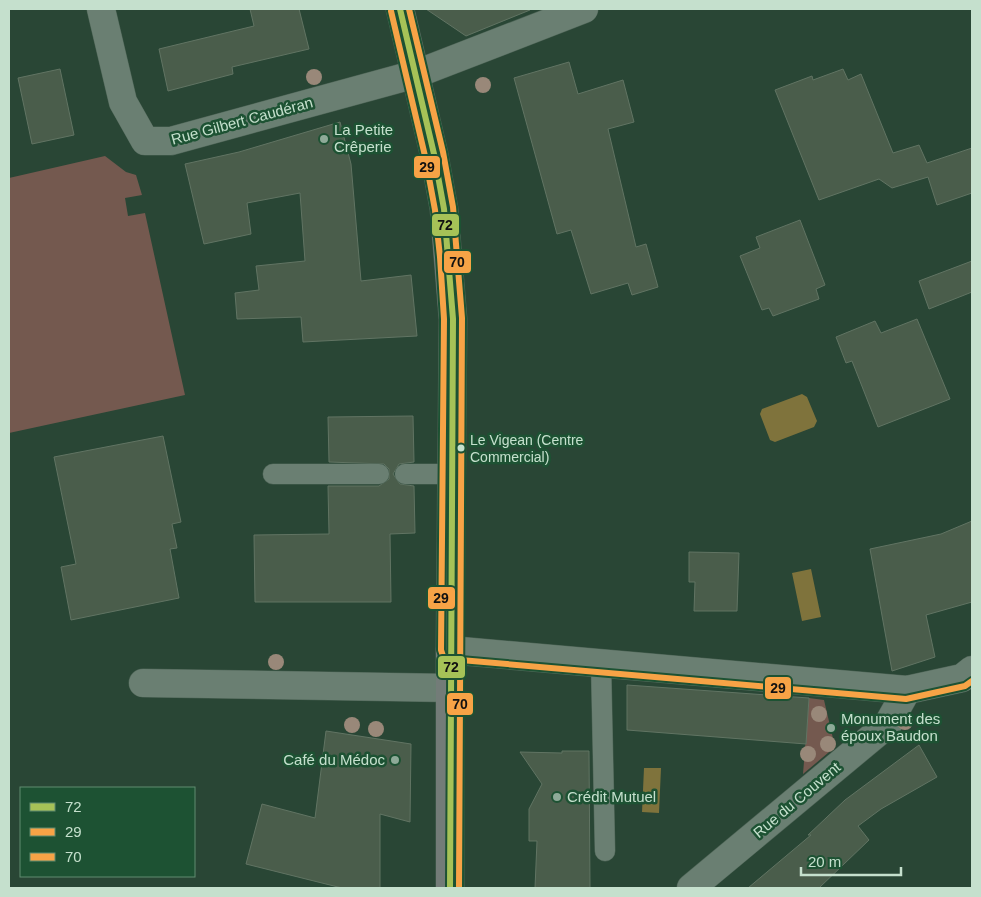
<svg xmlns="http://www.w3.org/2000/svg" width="981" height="897" font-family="Helvetica,sans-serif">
  <rect width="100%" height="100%" fill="#294635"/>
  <path fill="#74594f" d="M105 156 126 172 136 175 142 195 125 198 128 216 145 213 185 395 9 433V178Z
    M809 698 824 700 835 747 803 774Z"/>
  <path fill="#7f733c" d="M802 394 807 397 817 421 814 427 775 442 770 440 760 414 762 409Z
    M811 569 821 617 802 621 792 573Z
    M644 768H661L659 813 642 812Z"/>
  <path fill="#4a5d4b" stroke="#617463" d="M250 9H299L309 49 232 67 233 74 168 91 159 49 254 26Z
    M426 9H529L530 10 466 36Z
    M569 62 578 94 623 80 634 122 608 129 636 247 646 244 658 287 632 295 628 283 591 294 571 230 557 234 514 78Z
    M60 69 74 135 32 144 18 78Z
    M843 69 848 80 861 74 893 153 919 145 927 163 972 148V193L937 205 928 177 892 188 879 179 819 200 775 90 812 76 813 80Z
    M340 122 351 164 361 281 411 275 417 336 303 342 301 317 237 319 235 293 259 290 256 266 305 261 300 193 247 203 251 234 204 244 185 164 239 152Z
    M800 220 825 285 816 289 819 299 773 316 769 308 762 310 740 256 760 248 756 237Z
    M972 261V292L929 309 919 281Z
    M917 319 950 399 878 427 852 361 846 363 836 337 875 321 881 333Z
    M413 416 414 462 399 464 393 474 400 484 414 486 415 533 390 534 391 602H255L254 535 329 534 328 486H379L389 479V469L384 464 329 462 328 417Z
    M163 436 181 522 172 524 177 548 170 549 179 598 71 620 61 567 76 564 54 457Z
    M972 521V602L926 615 935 657 892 671 870 549 941 534Z
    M689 552 739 553 737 611H694L695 582H689Z
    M627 685 809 698 806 744 627 730Z
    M326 731 411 744 410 822 380 814V888H342L246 864 262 804 315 818Z
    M919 745 937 777 881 809 858 826 869 840 819 888H748L811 835H808L845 800Z
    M562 751H589L590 888H535L537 841H529V809L542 784 520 752 562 753Z"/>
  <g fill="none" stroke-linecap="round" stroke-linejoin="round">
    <g stroke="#4b6254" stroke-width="21">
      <path id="lane" d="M273 474H379
        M405 474H451
        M601 663 605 851"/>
    </g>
    <g stroke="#4b6254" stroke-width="29">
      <path id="street" d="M101 9 123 102 145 141H171L416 74 584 9
        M450 650 907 690 962 678 972 670
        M143 683 450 688
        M691 888 888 724 907 690"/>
    </g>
    <g stroke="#4b6254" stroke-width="29">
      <path id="primary" d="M400 9 434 154 444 209 453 319 450 650V888"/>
    </g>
    <use href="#lane" stroke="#6a7f72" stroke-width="20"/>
    <use href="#street" stroke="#6a7f72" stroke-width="28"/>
    <use href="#primary" stroke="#737c78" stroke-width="28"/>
    <g stroke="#1d5233" stroke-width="10">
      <path id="bus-1" d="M400 9 434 154 444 209 453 319 450 888"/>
    </g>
    <g stroke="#1d5233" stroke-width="10">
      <path id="bus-2" d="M391 11 425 156 435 210 440 257 444 319 441 650 443 656 449 659 906 699 965 686 972 681"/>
    </g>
    <g stroke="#1d5233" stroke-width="10">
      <path id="bus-3" d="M409 9 443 152 453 207 462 318 459 888"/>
    </g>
    <use href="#bus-1" stroke="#a6c257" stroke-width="6"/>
    <use href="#bus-2" stroke="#f7a346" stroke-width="6"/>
    <use href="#bus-3" stroke="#f7a346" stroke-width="6"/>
  </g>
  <g fill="#998879">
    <circle cx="314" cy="77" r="8"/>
    <circle cx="483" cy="85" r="8"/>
    <circle cx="276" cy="662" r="8"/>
    <circle cx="819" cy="714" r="8"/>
    <circle cx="905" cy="722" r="8"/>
    <circle cx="352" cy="725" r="8"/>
    <circle cx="376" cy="729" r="8"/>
    <circle cx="828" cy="744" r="8"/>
    <circle cx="808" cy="754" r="8"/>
  </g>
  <g fill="#8eaa98" stroke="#1d5233" stroke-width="2">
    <circle cx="324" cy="139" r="5"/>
    <circle cx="831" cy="728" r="5"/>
    <circle cx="395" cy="760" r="5"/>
    <circle cx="557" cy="797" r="5"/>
  </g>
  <circle fill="#c5e0cd" stroke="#1d5233" stroke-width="2" cx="461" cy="448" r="4.5"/>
  <g text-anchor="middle" stroke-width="5" stroke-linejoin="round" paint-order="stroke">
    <g font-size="14" fill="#c5e0cd" stroke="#1d5233" text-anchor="start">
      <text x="470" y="445">Le Vigean (Centre<tspan x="470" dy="17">Commercial)</tspan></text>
    </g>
    <g font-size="15" fill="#c5e0cd" stroke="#1d5233">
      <text transform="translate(242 121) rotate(-15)" y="5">Rue Gilbert Caudéran</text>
      <text transform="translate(797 800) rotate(-40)" y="5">Rue du Couvent</text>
    </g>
    <g font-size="15" fill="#c5e0cd" stroke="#1d5233" text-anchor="start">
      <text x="334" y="135">La Petite<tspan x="334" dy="17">Crêperie</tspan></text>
      <text x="841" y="724">Monument des<tspan x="841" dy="17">époux Baudon</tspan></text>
      <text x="385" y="765" text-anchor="end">Café du Médoc</text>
      <text x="567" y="802">Crédit Mutuel</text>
    </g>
  </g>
  <g stroke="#1d5233" stroke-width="2">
    <rect x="413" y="155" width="28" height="24" rx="5" fill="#f7a346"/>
    <rect x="431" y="213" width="29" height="24" rx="5" fill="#a6c257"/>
    <rect x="443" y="250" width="29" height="24" rx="5" fill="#f7a346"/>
    <rect x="427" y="586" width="29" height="24" rx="5" fill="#f7a346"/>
    <rect x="437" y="655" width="29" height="24" rx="5" fill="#a6c257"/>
    <rect x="764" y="676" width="28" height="24" rx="5" fill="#f7a346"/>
    <rect x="446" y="692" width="28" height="24" rx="5" fill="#f7a346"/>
  </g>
  <g font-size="14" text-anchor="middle" font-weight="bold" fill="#111">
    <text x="427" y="172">29</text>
    <text x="445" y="230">72</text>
    <text x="457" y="267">70</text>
    <text x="441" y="603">29</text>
    <text x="451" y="672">72</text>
    <text x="778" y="693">29</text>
    <text x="460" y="709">70</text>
  </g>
  <rect width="981" height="897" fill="none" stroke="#c5e0cd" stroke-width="20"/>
  <rect x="20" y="787" width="175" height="90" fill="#1d5233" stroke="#608b71"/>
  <rect x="30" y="803" width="25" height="8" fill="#a6c257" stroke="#608b71"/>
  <text x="65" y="812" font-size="15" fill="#c5e0cd">72</text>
  <rect x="30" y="828" width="25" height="8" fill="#f7a346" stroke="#608b71"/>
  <text x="65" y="837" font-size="15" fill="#c5e0cd">29</text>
  <rect x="30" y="853" width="25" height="8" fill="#f7a346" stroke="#608b71"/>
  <text x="65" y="862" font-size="15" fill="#c5e0cd">70</text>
  <path d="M801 867v8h100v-8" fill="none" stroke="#c5e0cd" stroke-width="2.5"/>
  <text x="808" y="867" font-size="15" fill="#c5e0cd" stroke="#1d5233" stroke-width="4" paint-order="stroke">20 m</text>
</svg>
